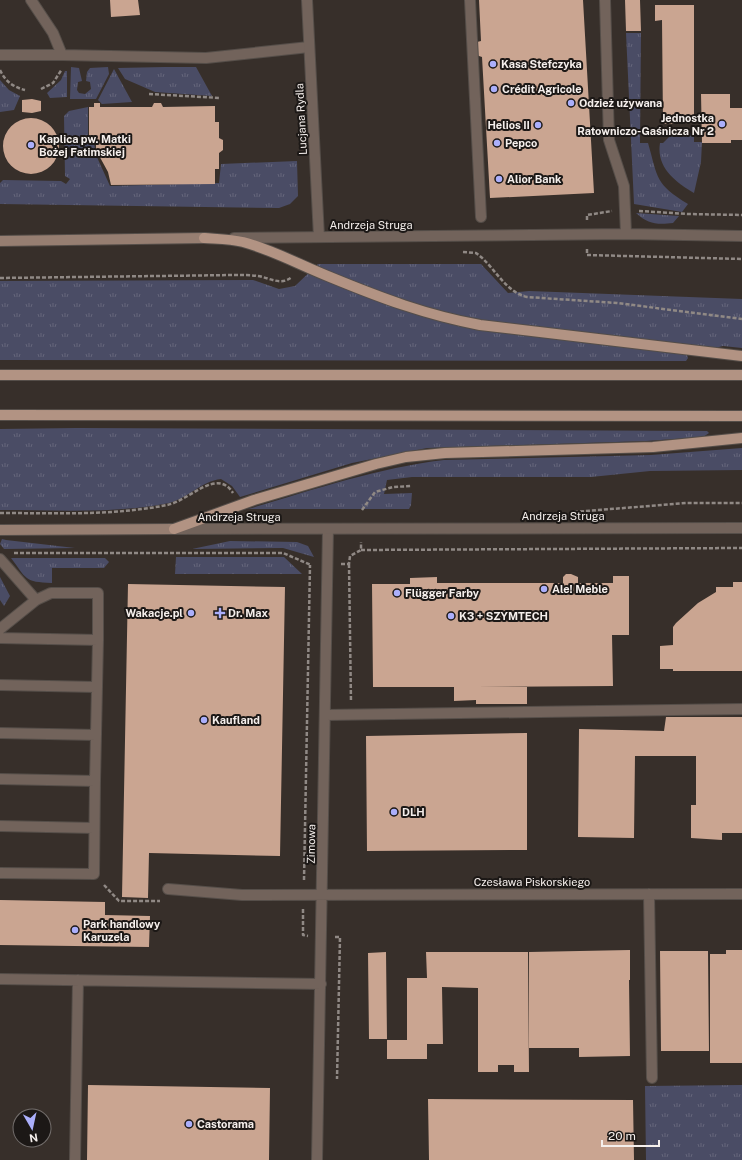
<svg xmlns="http://www.w3.org/2000/svg" width="742" height="1160" font-family="'Public Sans',sans-serif">
  <defs>
    <pattern id="grass-tufts" width="24" height="20" patternUnits="userSpaceOnUse"><rect width="24" height="20" fill="#4a4c65"/><path d="M3 7l-1-3M5 7V3M7 7l1-3M15 17l-1-3M17 17v-4M19 17l1-3" fill="none" stroke="#65667b"/></pattern>
  </defs>
  <rect width="100%" height="100%" fill="#372f2a"/>
  <path fill="url(#grass-tufts)" d="M626 33H641L640 143H648C658 178 655 184 688 204L682 212 634 204Z
    M71 67 79 68 82 81 78 82 77 90 79 93 85 94 91 89 90 82 86 81 87 72 90 68 108 67 109 74 96 99H70Z
    M165 67H196L212 96 155 92 125 79 118 68Z
    M114 69 132 102 102 104 98 100Z
    M65 71H67V97L50 98 47 93 61 80Z
    M0 80 9 90 20 96 14 110 0 112Z
    M88 107V143H94L96 155 110 186 219 183 221 164 297 161 298 196 290 204 279 208 0 204V183L3 180 61 181 66 184 70 179 65 176 64 116 69 111Z
    M694 133V142H702L701 162 694 193C675 182 656 167 660 143H663L672 134Z
    M636 213 679 216 673 223C657 225 648 224 636 213Z
    M318 264H481L508 293 529 291 742 299V348L723 346 687 355 688 358 686 361 0 360V281L253 280 279 289 295 286Z
    M77 428 707 431 709 433 703 437 646 441 427 448 352 463 240 497 232 486 221 479C201 481 189 498 169 503 115 514 55 510 0 510V429Z
    M742 448V470L650 471 591 477H412L387 480 384 494 412 493 411 505 409 509H248C313 490 377 468 444 460L651 455Z
    M2 539 6 540 75 548 4 549 0 544Z
    M230 541 297 542 308 546 314 557 283 548 192 549Z
    M176 557H284L302 574H175Z
    M11 558H105L109 562 104 568H52V583C24 582 27 579 11 558Z
    M0 577 10 596 4 606 0 600Z
    M742 1085V1160H646L645 1086Z"/>
  <path fill="#caa591" d="M110 0H138L140 15 111 17Z
    M479 0H583L594 193 490 198 482 57 476 55 477 42 481 41Z
    M625 0H640L641 31H626Z
    M655 5H694V123L663 124 662 20 655 21Z
    M701 94H730V108H742V140H731V143H702Z
    M32 99 41 101V111L32 113 22 112V100Z
    M94 103H100V107H152L154 103H161L163 107 215 106V122H219V138L223 140V150L219 153V169H215V184L111 185 108 172 96 150V142H89V107H94Z
    M3 146a28 28 0 1 1 56 0a28 28 0 1 1-56 0Z
    M566 574H571L578 577V583H613V576H629V635H612L613 686 476 687H527V704H476V700L454 701V687H373L372 584H410V578L437 577V583H563V577Z
    M733 582H742V671H673V669H660V646L673 645V627L676 623 698 603 716 592V587H733Z
    M128 584 285 587 280 856 149 853 148 898 122 897Z
    M666 717H742V833H722V840L691 838V805H696V756H635L634 838 578 837 579 729 664 731Z
    M527 733V850L367 851 366 736Z
    M0 900 105 902V915L150 916 149 947 0 945Z
    M630 950V980H629L630 1056 579 1057V1048H529V952Z
    M726 950H742V1063H710V954H726Z
    M660 951H708L709 1051H661Z
    M386 952 387 1039H369L368 953Z
    M426 952H528L529 1072H514V1065H498V1072H478V988L442 987 443 1044H427V1059H387V1040H407V978H427Z
    M88 1085 270 1088 269 1160H87Z
    M428 1099 633 1100 634 1160H429Z"/>
  <g fill="none" stroke-linecap="round" stroke-linejoin="round">
    <g stroke="#554e49" stroke-width="12">
      <path id="lane" d="M31 0 53 33 62 55 206 58 309 47
        M0 55H62
        M0 559 36 600
        M0 629 36 600 51 593H98V640L0 638
        M0 685 96 687
        M326 715 742 709
        M0 733 96 735
        M0 779 95 781 98 640
        M0 826 94 828
        M0 873 94 874 95 781
        M168 889 242 895 742 894
        M649 894 652 1078
        M0 979 321 984
        M75 1160 78 980
        M317 1160 328 529"/>
    </g>
    <g stroke="#554e49" stroke-width="12">
      <path id="street" d="M307 0 319 237
        M470 0 481 217
        M605 0 609 140 624 186 626 234
        M234 238 626 234 742 236
        M176 529 742 528"/>
    </g>
    <g stroke="#554e49" stroke-width="12">
      <path id="secondary" d="M0 241 204 238
        M0 530 174 529"/>
    </g>
    <g stroke="#554e49" stroke-width="12">
      <path id="primary" d="M204 238C217 239 230 239 243 242 273 250 302 266 330 277 381 298 426 315 480 325L742 356
        M0 375H742
        M0 415 742 416
        M174 529 254 500 376 464 406 457 445 453 653 447 742 438"/>
    </g>
    <path stroke="#908985" stroke-width="2.5" stroke-dasharray="4 2" stroke-linecap="butt" d="M0 70C5 81 13 87 25 90
      M41 89 53 83 62 69
      M149 94 220 98
      M639 211 688 214 742 215
      M587 220V215L612 211
      M587 249V255L742 259
      M463 252 476 253 481 257C496 270 506 292 527 297L617 303 742 319
      M0 278 235 275C243 275 251 275 258 276 270 278 281 286 292 277
      M362 510 375 492 393 487 412 486
      M574 512 686 503H742
      M0 513C56 513 112 516 167 505 189 501 217 467 233 493
      M361 550 742 548
      M14 553H283L311 565
      M341 564H349L350 556 361 550V542
      M349 564 351 702
      M304 880 310 565
      M104 885 119 901H160
      M303 909V935L308 936
      M335 937H340L337 1079"/>
    <use href="#lane" stroke="#72635b" stroke-width="10"/>
    <use href="#street" stroke="#72635b" stroke-width="10"/>
    <use href="#secondary" stroke="#967e71" stroke-width="10"/>
    <use href="#primary" stroke="#b29383" stroke-width="10"/>
  </g>
  <g fill="#abaffb" stroke="#1c1816" stroke-width="1.5">
    <circle cx="493" cy="64" r="4"/>
    <circle cx="494" cy="89" r="4"/>
    <circle cx="571" cy="103" r="4"/>
    <circle cx="722" cy="124" r="4"/>
    <circle cx="538" cy="125" r="4"/>
    <circle cx="497" cy="143" r="4"/>
    <circle cx="31" cy="145" r="4"/>
    <circle cx="499" cy="179" r="4"/>
    <circle cx="544" cy="589" r="4"/>
    <circle cx="397" cy="593" r="4"/>
    <circle cx="191" cy="613" r="4"/>
    <path d="M218 607h4v4h4v4h-4v4h-4v-4h-4v-4h4z"/>
    <circle cx="451" cy="616" r="4"/>
    <circle cx="204" cy="720" r="4"/>
    <circle cx="394" cy="812" r="4"/>
    <circle cx="75" cy="930" r="4"/>
    <circle cx="189" cy="1124" r="4"/>
  </g>
  <g text-anchor="middle" stroke-width="4" stroke-linejoin="round" paint-order="stroke">
    <g font-size="11" font-weight="bold" fill="#f5efec" stroke="#1c1816" text-anchor="start">
      <text x="501" y="68">Kasa Stefczyka</text>
      <text x="502" y="93">Crédit Agricole</text>
      <text x="579" y="107">Odzież używana</text>
      <text x="714" y="122" text-anchor="end">Jednostka<tspan x="714" dy="13">Ratowniczo-Gaśnicza Nr 2</tspan></text>
      <text x="530" y="129" text-anchor="end">Helios II</text>
      <text x="39" y="143">Kaplica pw. Matki<tspan x="39" dy="13">Bożej Fatimskiej</tspan></text>
      <text x="505" y="147">Pepco</text>
      <text x="507" y="183">Alior Bank</text>
      <text x="552" y="593">Ale! Meble</text>
      <text x="405" y="597">Flügger Farby</text>
      <text x="183" y="617" text-anchor="end">Wakacje.pl</text>
      <text x="228" y="617">Dr. Max</text>
      <text x="459" y="620">K3 + SZYMTECH</text>
      <text x="212" y="724">Kaufland</text>
      <text x="402" y="816">DLH</text>
      <text x="83" y="928">Park handlowy<tspan x="83" dy="13">Karuzela</tspan></text>
      <text x="197" y="1128">Castorama</text>
    </g>
    <g font-size="11" fill="#f5efec" stroke="#1c1816">
      <text transform="translate(301 119) rotate(-93)" y="4">Lucjana Rydla</text>
      <text x="371" y="229">Andrzeja Struga</text>
      <text x="563" y="520">Andrzeja Struga</text>
      <text x="239" y="521">Andrzeja Struga</text>
      <text transform="translate(311 844) rotate(-89)" y="4">Zimowa</text>
      <text x="532" y="886">Czesława Piskorskiego</text>
    </g>
  </g>
  <g transform="translate(32 1128) rotate(171)"><circle r="19" fill="#1c1816" stroke="#736e6c"/>
  <path d="M0-3L7 15L0 10L-7 15Z" fill="#abaffb"/>
  <text y="-6" font-size="11" font-weight="bold" text-anchor="middle" fill="#f5efec">N</text>
  </g>
  <path d="M602 1140v6h57v-6" fill="none" stroke="#f5efec" stroke-width="2"/>
  <text x="608" y="1140" font-size="12" fill="#f5efec" stroke="#1c1816" stroke-width="3" paint-order="stroke">20 m</text>
</svg>
